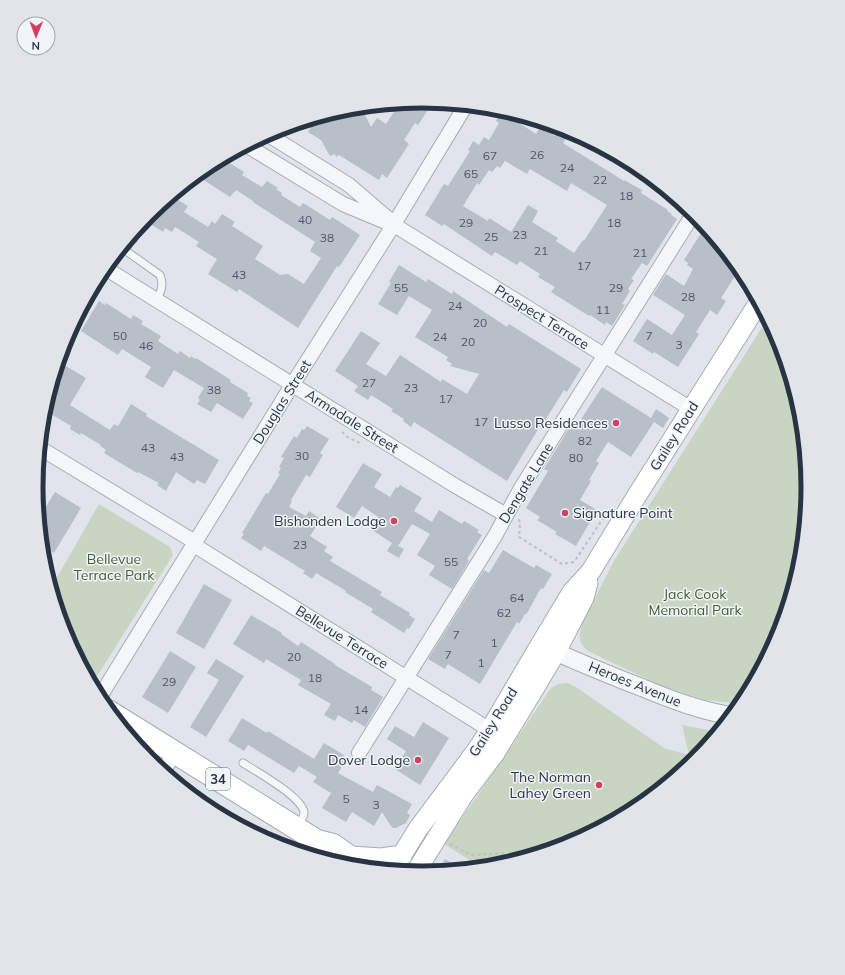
<svg xmlns="http://www.w3.org/2000/svg" width="845" height="975" font-family="Mulish,sans-serif">
  <rect width="100%" height="100%" fill="#e1e5eb"/>
  <path fill="#c8d5c2" d="M768 318 780 340 802 412 809 488 802 563 779 636 744 702 742 704 705 700 659 685 590 652C576 643 579 634 583 621L615 559Z
    M99 504 170 547 173 555 98 675 93 679 87 675 65 635 51 588Z
    M567 683 576 687 664 748 689 755 682 725 719 732 696 761 637 809 570 845 498 867 482 868 444 844 551 688 558 684Z"/>
  <path fill="#b8bfc9" fill-rule="evenodd" d="M423 101 433 102 418 125 415 123 404 140 409 144 387 178 382 174 379 180 339 155 336 157 335 154 330 156 321 140 308 132 317 118 347 108 361 107 371 127 377 118 386 124 400 103Z
    M507 111 523 116 519 123 536 134 540 127 555 136 560 128 569 134 563 143 624 181V180L642 190 641 193 668 210 667 211 672 214 671 215 677 219 647 266 642 263 631 279 634 280 628 289 630 291 622 304 625 305 612 326 606 322 605 325 590 315 589 316 551 292 555 287 538 277 540 274 520 261 517 265 495 252 492 256 444 224 442 226 425 215 444 184 448 186 470 151 468 150 473 141 479 145 484 137 489 140 499 123 496 121 501 112 505 115ZM505 161 527 174 530 169 567 191 571 183 607 205 584 241 583 240 574 253 556 241 558 238 532 222 538 211 528 205 511 232 489 218 488 221 463 206 477 183 479 185 489 170 492 172 497 166 500 168Z
    M222 158 244 172 242 175 262 187 267 181 278 188 276 189 282 193 281 195 300 207 303 203 330 220 332 217 360 235 339 267 337 266 298 328 239 289 237 292 208 274 217 259 196 246 199 242 175 227 172 232 165 228 163 232 144 220 149 214 172 196 188 206 184 212 208 227 212 221 215 224 222 214 235 222 232 226 263 246 255 259 280 275 288 274 304 284 321 258 310 251 315 242 253 202V201L236 190 235 192H234L230 197 202 179 205 174 202 171 208 166Z
    M703 230 716 238 740 268 721 298 726 301 717 315 710 310 696 332 699 334 678 367 654 352 653 354 633 341 647 319 672 335 685 315 653 295 666 274 684 286 693 269 687 265 688 263 684 260Z
    M399 265 426 282 428 279 452 294 453 291 507 327 509 324 581 369 567 392 564 390 541 427 540 426 507 481 414 422 411 427 403 421 404 419 391 411 393 409 371 395 368 400 354 391 358 386 335 371 361 331 380 343 366 364 386 376 400 355 441 382 442 379 467 394 479 374 450 366 452 364 446 360 448 357 415 337 432 310 409 296 397 315 378 304 391 283 389 282Z
    M99 301 105 305 106 303 131 319 133 315 143 321 141 324 161 336 158 341 178 354 180 351 190 358 191 356 195 359 196 358 231 380 230 382 248 393 247 396 251 398 249 401 253 403 243 419 217 403 211 412 197 404 200 400 198 398 204 388 174 370 163 388 145 377 151 367 122 349 118 355 81 331Z
    M64 365 86 378 70 405 110 430 114 424 118 426 131 404 147 414 146 416 219 460 205 484 197 480 194 484 176 472 166 491 157 485 159 483 138 472 137 473 104 453 106 450 100 446 101 445 81 433 80 435 70 429 71 426 44 410 55 393 50 390 51 387Z
    M602 387 651 418 656 409 669 418 663 428 654 422 631 457 608 442 596 461 599 463 589 480 591 481 580 500 597 510 576 546 555 534 557 532 537 520 540 517 526 508 548 471 544 469 571 425 576 427Z
    M307 426 329 439 320 453 323 455 310 477 306 475 291 500 292 501 289 507 306 516 309 511 321 519 310 536 327 547 324 551 333 557 330 561 382 592 380 595 410 613 409 615 415 619 409 629 407 628 404 633 371 612 373 609 345 592 346 591 316 573 312 579 303 573 305 571 264 546 261 551 241 538 244 534 242 533 266 493 268 494 280 474 278 473 281 468 279 467 284 458 281 457 294 436 297 438 302 429 304 430Z
    M363 463 382 474 374 487 390 497 396 487 398 488 400 485 422 498 414 511 432 522 439 510 462 524 464 521 479 530 477 532 482 535 467 559 469 561 452 589 429 575 435 566 417 555 430 534 412 524 398 546 404 549 399 558 387 551 392 543 372 530 374 527 372 526 378 517 362 506 354 518 336 507Z
    M55 492 81 508 54 553 42 545 39 518Z
    M503 550 534 568 536 565 552 574 543 589 541 588 526 615 525 614 519 624 517 622 480 684 448 664 445 669 428 659 484 570 489 573Z
    M204 584 232 600 204 649 176 633Z
    M251 615 282 633 281 634 298 646 301 642 312 649 335 664V665L372 687 371 690 383 697 365 727 354 720 352 723 338 715 335 721 324 715 331 704 298 685 301 680 266 659 264 663 233 644Z
    M170 651 196 667 168 713 142 697Z
    M216 659 244 676 206 737 190 727 219 680 207 673Z
    M242 718 267 733 268 731 314 759 324 743 344 755 342 760 345 762 338 773 373 792 377 785 412 804 407 813 410 815 406 823 396 828H393L391 826 382 812 374 826 352 812 346 822 322 808 331 793 313 782 317 777 299 766 294 773 248 745 244 751 228 741Z
    M423 722 449 738 420 785 395 769 406 751 387 739 395 726 414 737Z
    M445 859 463 870 436 873Z"/>
  <g fill="none" stroke-linecap="round" stroke-linejoin="round">
    <g stroke="#a6acb6" stroke-width="9">
      <path id="service" d="M122 248 160 275C164 285 161 291 157 300
        M243 763C257 772 301 796 304 812 304 817 300 823 298 827"/>
    </g>
    <g stroke="#a6acb6" stroke-width="16">
      <path id="minor" d="M267 134 349 185 399 228 691 409
        M246 145 343 204 386 222
        M105 268 454 485 506 515
        M40 448 195 542
        M194 545 490 730
        M99 698 289 390 394 224 466 105
        M359 753 495 536 521 488 694 213
        M163 772 175 752"/>
    </g>
    <g stroke="#a6acb6" stroke-width="19">
      <path id="tertiary" d="M544 647C576 661 609 675 643 688 672 700 701 711 733 716"/>
    </g>
    <g stroke="#a6acb6" stroke-width="21">
      <path id="secondary" d="M350 856 381 858 395 856H402
        M333 862 334 863
        M392 871 418 829 476 751 490 730 540 645 572 592 591 571 636 497 759 302
        M415 873 464 794 495 753 537 684 556 652 584 598 588 583"/>
    </g>
    <g stroke="#9fabb7" stroke-width="24">
      <path id="primary" d="M108 711 317 841 333 845 367 869"/>
    </g>
    <path stroke="#bbc0c6" stroke-width="2" stroke-dasharray="3 3" stroke-linecap="butt" d="M130 238 137 242
      M342 432 349 438 362 444
      M519 519 520 524 519 537 562 564 574 562 604 517
      M450 844 471 855 505 853"/>
    <use href="#service" stroke="#f4f6f9" stroke-width="7"/>
    <use href="#minor" stroke="#f4f6f9" stroke-width="14"/>
    <use href="#tertiary" stroke="#f4f6f9" stroke-width="17"/>
    <use href="#secondary" stroke="#fff" stroke-width="19"/>
    <use href="#primary" stroke="#fff" stroke-width="22"/>
  </g>
  <g fill="#d73f60" stroke="#f1f4f8" stroke-width="1.5">
    <circle cx="616" cy="423" r="4"/>
    <circle cx="565" cy="513" r="4"/>
    <circle cx="394" cy="521" r="4"/>
    <circle cx="418" cy="760" r="4"/>
    <circle cx="599" cy="785" r="4"/>
  </g>
  <g text-anchor="middle" stroke-width="3" stroke-linejoin="round" paint-order="stroke">
    <g font-size="12" fill="#4c5765">
      <text x="537" y="159">26</text>
      <text x="490" y="160">67</text>
      <text x="567" y="172">24</text>
      <text x="471" y="178">65</text>
      <text x="600" y="184">22</text>
      <text x="626" y="200">18</text>
      <text x="305" y="224">40</text>
      <text x="466" y="227">29</text>
      <text x="614" y="227">18</text>
      <text x="520" y="239">23</text>
      <text x="491" y="241">25</text>
      <text x="327" y="242">38</text>
      <text x="541" y="255">21</text>
      <text x="640" y="257">21</text>
      <text x="584" y="270">17</text>
      <text x="239" y="279">43</text>
      <text x="401" y="292">55</text>
      <text x="616" y="292">29</text>
      <text x="688" y="301">28</text>
      <text x="455" y="310">24</text>
      <text x="603" y="314">11</text>
      <text x="480" y="327">20</text>
      <text x="120" y="340">50</text>
      <text x="649" y="340">7</text>
      <text x="440" y="341">24</text>
      <text x="468" y="346">20</text>
      <text x="679" y="349">3</text>
      <text x="146" y="350">46</text>
      <text x="369" y="387">27</text>
      <text x="411" y="392">23</text>
      <text x="214" y="394">38</text>
      <text x="446" y="403">17</text>
      <text x="481" y="426">17</text>
      <text x="585" y="445">82</text>
      <text x="148" y="452">43</text>
      <text x="302" y="460">30</text>
      <text x="177" y="461">43</text>
      <text x="576" y="462">80</text>
      <text x="300" y="549">23</text>
      <text x="451" y="566">55</text>
      <text x="517" y="602">64</text>
      <text x="504" y="617">62</text>
      <text x="456" y="639">7</text>
      <text x="494" y="647">1</text>
      <text x="448" y="659">7</text>
      <text x="294" y="661">20</text>
      <text x="481" y="667">1</text>
      <text x="315" y="682">18</text>
      <text x="169" y="686">29</text>
      <text x="361" y="714">14</text>
      <text x="346" y="803">5</text>
      <text x="376" y="809">3</text>
    </g>
    <rect fill="#f1f4f8" stroke="#646e7a" stroke-width="1" x="206" y="768" width="24" height="22" rx="3"/>
    <g font-size="13" font-weight="bold" fill="#283444">
      <text x="218" y="784">34</text>
    </g>
    <g font-size="14" fill="#283444" stroke="#f1f4f8">
      <text transform="translate(542 317) rotate(32)" y="5">Prospect Terrace</text>
      <text transform="translate(282 402) rotate(-58)" y="5">Douglas Street</text>
      <text transform="translate(352 421) rotate(32)" y="5">Armadale Street</text>
      <text transform="translate(674 436) rotate(-58)" y="5">Gailey Road</text>
      <text transform="translate(526 483) rotate(-59)" y="5">Dengate Lane</text>
      <text transform="translate(342 637) rotate(32)" y="5">Bellevue Terrace</text>
      <text transform="translate(635 684) rotate(22)" y="5">Heroes Avenue</text>
      <text transform="translate(493 722) rotate(-58)" y="5">Gailey Road</text>
    </g>
    <g font-size="14" fill="#283444" stroke="#f1f4f8" text-anchor="end">
      <text x="608" y="428">Lusso Residences</text>
      <text x="573" y="518" text-anchor="start">Signature Point</text>
      <text x="386" y="526">Bishonden Lodge</text>
      <text x="410" y="765">Dover Lodge</text>
      <text x="591" y="782">The Norman<tspan x="591" dy="16">Lahey Green</tspan></text>
    </g>
    <g font-size="14" fill="#406034" stroke="#f1f4f8">
      <text x="114" y="564">Bellevue<tspan x="114" dy="16">Terrace Park</tspan></text>
      <text x="695" y="599">Jack Cook<tspan x="695" dy="16">Memorial Park</tspan></text>
    </g>
  </g>
  <path d="M0 0H845V975H0ZM43 487a379 379 0 1 1 758 0a379 379 0 1 1-758 0Z" fill="#e1e5ea" fill-rule="evenodd"/>
  <path fill="none" stroke="#283444" stroke-width="5" d="M43 487a379 379 0 1 1 758 0a379 379 0 1 1-758 0Z"/>
  <g transform="translate(36 36) rotate(181)"><circle r="19" fill="#f1f4f8" stroke="#a1a7b0"/>
  <path d="M0-3L7 15L0 10L-7 15Z" fill="#d73f60"/>
  <text y="-6" font-size="11" font-weight="bold" text-anchor="middle" fill="#283444">N</text>
  </g>
</svg>
